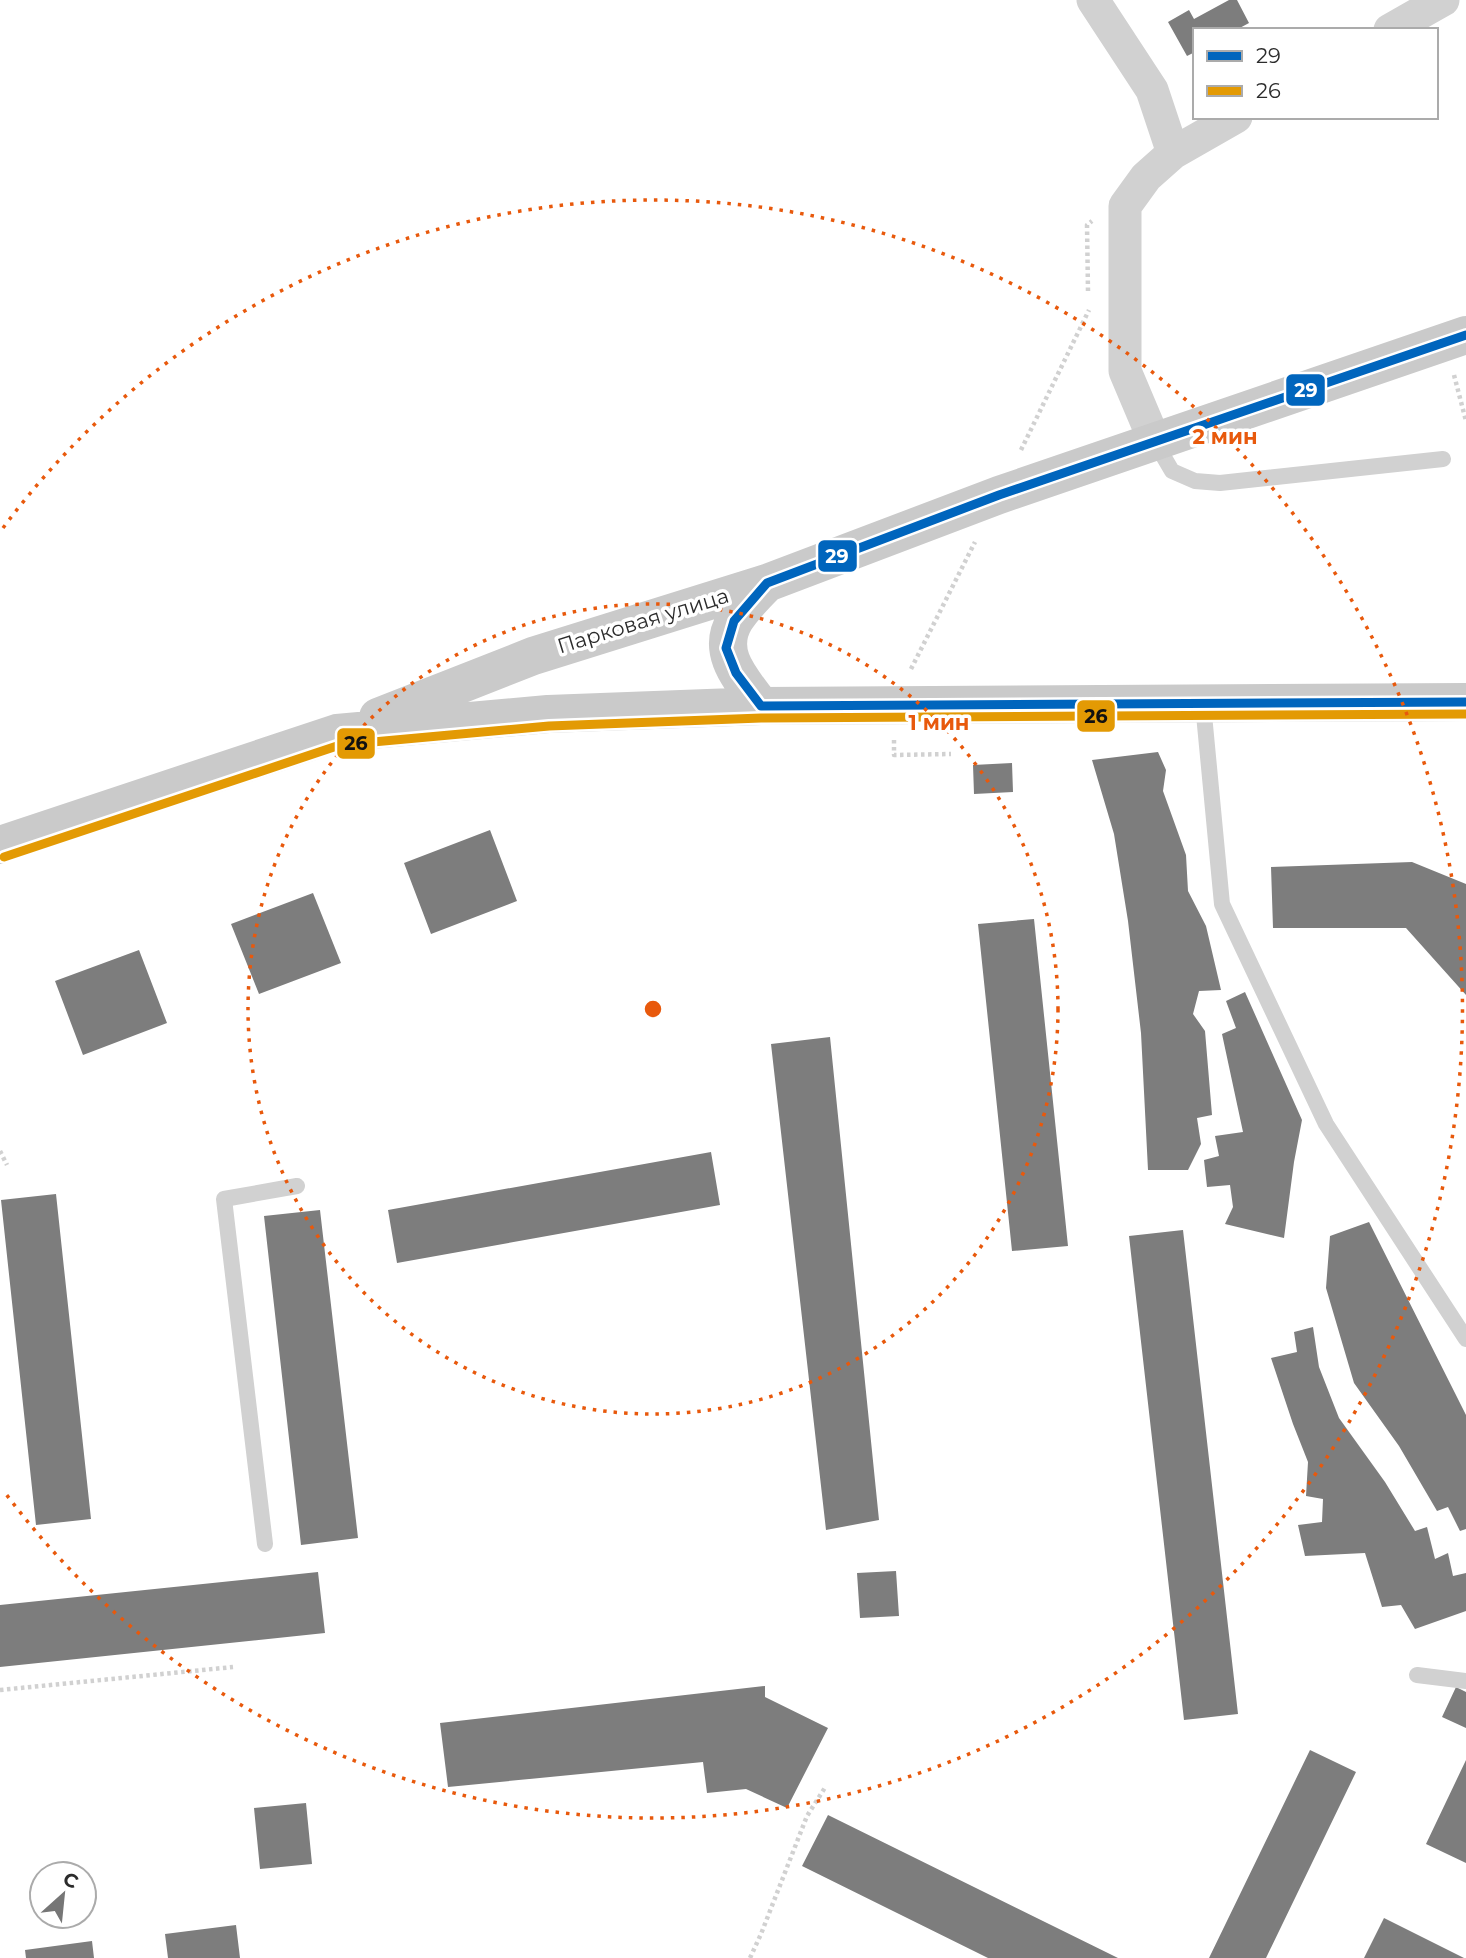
<svg xmlns="http://www.w3.org/2000/svg" width="1466" height="1958" font-family="Montserrat,sans-serif">
  <rect width="100%" height="100%" fill="#fff"/>
  <path fill="#7d7d7d" d="M1229 0H1237L1249 23 1236 30H1195V52L1187 56 1168 22 1189 10 1194 19Z
    M1158 752 1166 770 1163 791 1186 855 1188 891 1206 926 1221 990 1199 991 1193 1014 1205 1031 1212 1115 1197 1118 1201 1144 1188 1170H1148L1141 1033 1128 921 1114 834 1092 760Z
    M1012 763 1013 792 974 794 973 765Z
    M490 830 517 901 431 934 404 863Z
    M1412 862 1466 884V995L1406 928H1273L1271 867Z
    M313 893 341 963 259 994 231 924Z
    M1034 919 1068 1246 1012 1251 978 924Z
    M139 950 167 1023 83 1055 55 981Z
    M1245 992 1302 1120 1294 1162 1284 1238 1225 1224 1233 1207 1230 1185 1207 1187 1204 1160 1219 1156 1215 1136 1243 1132 1222 1034 1236 1028 1226 1001Z
    M830 1037 879 1520 826 1530 771 1044Z
    M711 1152 720 1205 397 1263 388 1210Z
    M56 1194 91 1519 36 1525 1 1200Z
    M320 1210 358 1538 301 1545 264 1216Z
    M1369 1222 1466 1415V1529L1460 1531 1448 1507 1437 1511 1399 1446 1354 1383 1326 1288 1330 1236Z
    M1183 1230 1238 1714 1184 1720 1129 1236Z
    M1313 1327 1319 1367 1339 1418 1385 1482 1415 1531 1427 1527 1435 1559 1448 1553 1453 1576 1466 1573V1611L1415 1629 1401 1605 1382 1607 1365 1553 1305 1556 1298 1525 1322 1522 1323 1499 1306 1496 1308 1462 1293 1424 1271 1358 1297 1352 1294 1332Z
    M896 1571 899 1616 860 1618 857 1573Z
    M318 1572 325 1633 0 1667V1605Z
    M765 1686V1697L828 1728 787 1808 746 1789 707 1793 703 1762 448 1787 440 1723Z
    M1456 1687 1466 1692V1728L1442 1717Z
    M1310 1750 1356 1772 1266 1958H1209Z
    M1466 1760V1863L1426 1844Z
    M306 1803 312 1864 260 1869 254 1808Z
    M828 1815 1118 1958H988L802 1866Z
    M1384 1918 1464 1958H1364Z
    M236 1925 240 1958H168L165 1934Z
    M92 1941 94 1958H26L25 1950Z"/>
  <g fill="none" stroke-linecap="round" stroke-linejoin="round">
    <path stroke="#d1d1d1" stroke-width="4.5" stroke-dasharray="3.5 3.5" stroke-linecap="butt" d="M1088 291 1087 225 1092 221
      M1454 375 1466 421
      M1021 450 1089 310
      M911 669 975 542
      M894 740V755L951 754
      M0 1151 7 1165
      M0 1690 233 1667
      M750 1958 761 1934 807 1816 826 1786"/>
    <path stroke="#d1d1d1" stroke-width="16" d="M1155 442 1172 471 1195 481 1220 483 1443 459
      M1203 704 1222 904 1326 1124 1466 1339
      M265 1544 224 1199 297 1186
      M1417 1675 1466 1681"/>
    <path stroke="#d1d1d1" stroke-width="33" d="M1093 0 1152 90 1173 153
      M1390 30 1443 0
      M1155 442 1125 371V206L1146 177 1173 153 1236 117"/>
    <path stroke="#cacaca" stroke-width="38" d="M761 706C742 680 715 653 735 620 743 607 756 594 767 583
      M378 717 533 656 767 583 999 495 1466 335
      M0 845 337 733 548 714 761 706 1466 702"/>
    <g stroke="#fff" stroke-width="14">
      <path id="bus-1" d="M761 706 736 673 726 648 734 621 767 583 999 495 1466 335
        M761 706 1466 702"/>
    </g>
    <g stroke="#fff" stroke-width="14">
      <path id="bus-2" d="M4 857 340 745 549 726 761 718 1466 714"/>
    </g>
    <use href="#bus-1" stroke="#0065bd" stroke-width="9"/>
    <use href="#bus-2" stroke="#e39a04" stroke-width="9"/>
  </g>
  <g fill="none" stroke="#e8590c" stroke-width="3.5" stroke-dasharray="3.5 7">
    <circle cx="653" cy="1009" r="405"/>
    <path d="M3 528A809 809 0 1 1 3 1490"/>
  </g>
  <g text-anchor="middle" stroke-width="7" stroke-linejoin="round" paint-order="stroke">
    <g font-size="21" fill="#2c2c2c" stroke="#fff">
      <text transform="translate(643 621) rotate(-17)" y="7">Парковая улица</text>
    </g>
  </g>
  <circle cx="653" cy="1009" r="10" fill="#e8590c" stroke="#fff" stroke-width="3.5"/>
  <g font-size="21" text-anchor="middle" font-weight="bold" fill="#e8590c" stroke="#fff" stroke-width="7" stroke-linejoin="round" paint-order="stroke">
    <text x="1225" y="444">2 мин</text>
    <text x="939" y="730">1 мин</text>
  </g>
  <g stroke="#fff" stroke-width="2.5">
    <rect x="1285" y="373" width="41" height="34" rx="7" fill="#0065bd"/>
    <rect x="817" y="539" width="41" height="34" rx="7" fill="#0065bd"/>
    <rect x="1076" y="699" width="40" height="34" rx="7" fill="#e39a04"/>
    <rect x="336" y="727" width="40" height="33" rx="7" fill="#e39a04"/>
  </g>
  <g font-size="19" text-anchor="middle" font-weight="bold" fill="#fff">
    <text x="1306" y="397">29</text>
    <text x="837" y="563">29</text>
  </g>
  <g font-size="19" text-anchor="middle" font-weight="bold" fill="#111">
    <text x="1096" y="723">26</text>
    <text x="356" y="750">26</text>
  </g>
  <rect x="1193" y="28" width="245" height="91" fill="#ffffff" stroke="#ababab" stroke-width="2"/>
  <rect x="1207" y="51" width="35" height="10" fill="#0065bd" stroke="#ababab" stroke-width="2"/>
  <text x="1256" y="63" font-size="21" fill="#2c2c2c">29</text>
  <rect x="1207" y="86" width="35" height="10" fill="#e39a04" stroke="#ababab" stroke-width="2"/>
  <text x="1256" y="98" font-size="21" fill="#2c2c2c">26</text>
  <g transform="translate(63 1895) rotate(27)"><circle r="33" fill="#ffffff" stroke="#ababab" stroke-width="2"/>
  <path d="M0-5L12 26L0 18L-12 26Z" fill="#767676"/>
  <text y="-10" font-size="19" font-weight="bold" text-anchor="middle" fill="#2c2c2c">С</text>
  </g>
</svg>
